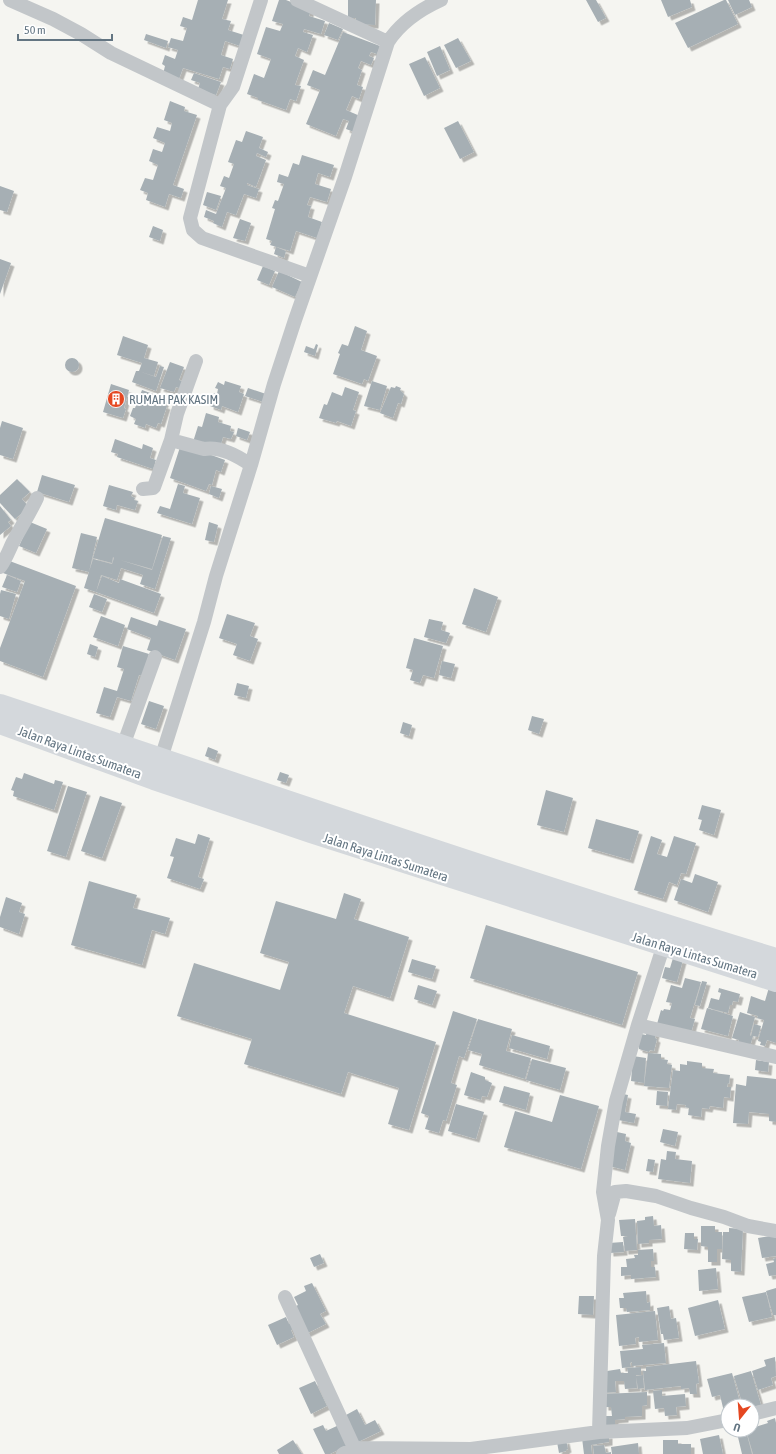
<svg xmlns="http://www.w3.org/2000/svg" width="776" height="1454" font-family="'Asap Condensed',sans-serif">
  <defs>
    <filter id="shadow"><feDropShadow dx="3.5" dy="3.5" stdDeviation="0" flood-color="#0004"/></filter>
  </defs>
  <rect width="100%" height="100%" fill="#f5f5f1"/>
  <path fill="#a6afb4" filter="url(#shadow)" d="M198 0H228L222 19 231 21 228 30 247 36 243 47 225 41 221 55 233 59 230 69 223 67 219 79 183 68 179 79 163 74 165 66 162 64 165 55 175 59 178 50 168 47 171 38 183 41 187 28 180 26 183 17 192 20Z
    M279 0H286L311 10 309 16 325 21 321 34 304 29 303 32 313 35 307 52 298 48 295 56 304 60 295 85 301 86 296 101 290 99 286 110 258 100V98L247 94 254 74 264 78 271 59 257 54 266 27 280 31 283 24 272 21Z
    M348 0H376L375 25 355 24 356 18H348Z
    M586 0H596L606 18 598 22Z
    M661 0H690L692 7 668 17Z
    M724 0H726L738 24 688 48 675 23Z
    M728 0H749L752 7 735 15Z
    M329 23 343 29 338 40 324 35Z
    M343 32 380 46 377 54 371 52 369 56 374 58 371 65 361 61 358 68 362 70 357 85 363 87 359 99 352 96 346 110 360 116 354 132 346 129 349 121 343 119 336 136 306 124 320 90 307 85 313 70 325 75Z
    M146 34 168 41 166 48 144 40Z
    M458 38 471 61 456 68 444 45Z
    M440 46 450 70 437 76 427 52Z
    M425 57 440 88 424 96 409 64Z
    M194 73 221 82 216 95 198 89 200 83 191 80Z
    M170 101 185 107 184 111 197 115 173 185 184 189 181 198 169 194 165 207 146 200 148 193 140 190 145 178 153 180 158 165 149 161 153 149 162 152 165 143 153 138 157 127 170 131 172 123 164 120Z
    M458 121 474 152 460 159 444 128Z
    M246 131 263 137 259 148 268 152 266 157 257 153 256 156 266 160 256 187 247 183V185L259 189 256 198 244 194 236 215 227 212 222 227 213 223 214 221 204 217 206 210 216 214 226 188 220 186 224 176 229 178 234 164 228 162 236 140 242 142Z
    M302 155 334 165 330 177 318 173 315 184 331 189 327 202 310 197 307 205 311 206 308 217 322 222 317 238 296 231 290 251 270 245 272 241 266 239 275 209 272 208 275 200 278 201 284 184 277 182 279 174 288 177 293 163 299 165Z
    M0 186 14 191 7 212 0 210Z
    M207 192 221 196 216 210 203 205Z
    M240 219 251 223 245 241 233 238Z
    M153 226 163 230 160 241 149 237Z
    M276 247 286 251 284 258 274 254Z
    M0 259 11 263 0 294Z
    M263 266 275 271 269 285 257 280Z
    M279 271 302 282 295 297 272 287Z
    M355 326 367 331 361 350 377 356 368 381 364 379 362 384 333 374 340 354 338 353 342 344 348 346Z
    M123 336 148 345 144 358 158 362 154 376 141 372 156 377 160 366 164 367 156 391 132 382 136 371H139L142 363 117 355Z
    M316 344 318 345 315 356 304 352 306 346 314 349Z
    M65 365a7 7 0 1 1 14 0a7 7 0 1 1-14 0Z
    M170 362 184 367 179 380 184 382 182 389 176 387 174 392 160 388Z
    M225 381 241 386 239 392 244 394 238 412 222 406 221 410 210 406 214 393 217 394 218 389 215 388 218 382 224 385Z
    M372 381 387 386 380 410 364 406Z
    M111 384 129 390 124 408 126 409 123 418 103 412Z
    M396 386 401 388 400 390 404 394 401 404 398 403 393 418 380 413 391 387 395 388Z
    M345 387 359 392 353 410 356 411 351 426 337 421 336 423 319 418 324 404 327 405 332 392 342 396Z
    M248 388 266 394 263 402 245 396Z
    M142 390 167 399 164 405 167 406 161 424 158 423 156 428 146 424 145 428 134 424 136 419 130 416 133 408H135Z
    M206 413 219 417 218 422 231 426 230 431 234 432 231 439 223 437 220 448 193 442 198 426 202 427Z
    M2 421 23 428 13 459 0 455V428Z
    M238 428 250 432 247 440 236 436Z
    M115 439 142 449 143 444 153 448 150 458 156 460 153 469 117 457 118 454 111 452Z
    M181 444 225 460 221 472 216 470 212 485 209 484 206 491 170 478Z
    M42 475 75 485 69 502 37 492Z
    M17 479 30 492 22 499 29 507 15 519 0 503V495Z
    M178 484 185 486 183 493 200 498 192 524 157 513 160 506 170 509Z
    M109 485 133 492 131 496 135 498 134 500 138 501 135 510 117 505 116 510 103 506Z
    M211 486 222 489 219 498 209 494Z
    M0 506 11 520 8 522 11 526 0 535Z
    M105 518 162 535 152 569 120 560 152 570 163 536 171 538 155 589 140 584 143 575 121 568 117 580 101 575 96 592 84 588 93 559 112 564 114 558 113 557 112 563 93 558Z
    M30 522 47 529 36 553 19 546Z
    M209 522 218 525 214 542 205 540Z
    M81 533 97 537 89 572 72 568Z
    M7 560 76 586 43 677 0 661V648L25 581 3 573Z
    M7 575 21 581 17 592 2 587Z
    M102 576 119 583 120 579 161 594 154 613 96 592Z
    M474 588 498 597 486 632 462 624Z
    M1 590 16 594 9 619 0 616V594Z
    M94 594 107 599 102 612 89 607Z
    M227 614 255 623 250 636 258 639 250 661 233 655 237 644 219 638Z
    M101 616 125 625 118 646 93 637Z
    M131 617 157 626 159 620 186 629 175 660 147 650 151 638 127 629Z
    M429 619 443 622 441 630 450 633 446 643 424 637Z
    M414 638 443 646 434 678 423 675 420 683 410 680 413 670 406 668Z
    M90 644 98 647 95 657 87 654Z
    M123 646 149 654 142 676 139 675 131 701 117 697 110 717 96 713 104 687 117 691 124 669 117 667Z
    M442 661 455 664 451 678 439 675Z
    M237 683 249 686 246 698 234 695Z
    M149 701 164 706 156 729 141 724Z
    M532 716 544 719 539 734 528 730Z
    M403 722 412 725 409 736 400 733Z
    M208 747 218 751 215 760 205 756Z
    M280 772 289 775 286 783 277 780Z
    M24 773 54 784 55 780 63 782 54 810 13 796 14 791 11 790 16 777 22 779Z
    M68 786 87 792 66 857 47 851Z
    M546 790 573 798 564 832 537 825Z
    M100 796 122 803 102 858 81 851Z
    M702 805 721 810 714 835 699 830 702 820 698 819Z
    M596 819 639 831 630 860 588 848Z
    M198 834 210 838 198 877 204 879 200 889 167 878 174 857 170 856 176 838 195 844Z
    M651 836 662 840 657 854 667 857 674 836 696 843 686 874 681 873 677 885 669 882 663 899 634 890Z
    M695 874 718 882 708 912 674 900 681 879 692 883Z
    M89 881 137 895 133 908 170 918 165 934 152 930 142 965 71 945Z
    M344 893 361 899 354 919 409 937 390 998 353 986 344 1013 436 1042 409 1130 388 1124 399 1088 348 1072 341 1094 244 1064 252 1039 177 1016 194 963 280 990 289 962 260 953 276 901 336 919Z
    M6 897 22 903 19 912 25 914 19 934 0 927V917Z
    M486 925 638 972 622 1025 470 978Z
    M673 958 683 960 677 982 662 978 665 967 670 968Z
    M412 959 436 966 432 979 408 972Z
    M685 978 701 982 690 1018 695 1019 691 1033 657 1024 661 1010 663 1011 664 1009 670 1010 672 1003 666 1002 671 985 682 988Z
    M702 981 707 982 700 1006 695 1005Z
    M770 984 776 985V1043L767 1040 765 1046 760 1045 761 1042 758 1041 764 1020 757 1018 758 1016 747 1013 751 996 765 1001Z
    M418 985 437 991 432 1005 414 999Z
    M719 988 740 994 738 1002 733 1001 732 1005H730L728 1013 708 1008 711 998 719 1000 721 993 718 992Z
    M707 1008 733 1016 728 1036 701 1029Z
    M453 1011 477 1019 464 1058 459 1056 451 1083 457 1085 446 1121 443 1120 439 1133 425 1129 429 1116 421 1113Z
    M740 1012 755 1017 750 1035 751 1036 754 1024 761 1026 758 1037 753 1036 750 1046 738 1043 739 1040 732 1038Z
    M478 1019 512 1029 506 1051 531 1058 525 1079 479 1065 482 1054 468 1050Z
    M647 1031 656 1033 655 1038 657 1039 654 1051 650 1050 649 1052 639 1049V1047H637L641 1034 646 1035Z
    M512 1035 550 1046 547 1059 509 1048Z
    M648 1053 661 1054V1059L668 1060 667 1064 672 1065 669 1088 644 1086Z
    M633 1056 646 1058 644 1083 631 1081Z
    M532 1059 566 1068 560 1090 526 1080Z
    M756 1060 769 1062 768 1072 755 1070Z
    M687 1061 702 1063V1068L714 1069 713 1073 730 1075 729 1084 728 1083 727 1087H731L730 1098 724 1097 723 1108 710 1106 709 1109 702 1108 701 1117 688 1115 689 1108 685 1107 686 1105 677 1104 676 1110 668 1109 673 1070 680 1071V1064L687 1065Z
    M471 1072 485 1077V1080L492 1083 487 1097 482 1096 481 1100 464 1095Z
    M747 1076 776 1079V1122L769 1121V1114L749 1112 748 1124 733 1123 736 1084 746 1086Z
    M504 1086 530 1093 526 1110 499 1102Z
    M657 1091 668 1092 667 1106 656 1105Z
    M623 1094 628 1095 625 1112 636 1114 634 1123 618 1120Z
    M560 1095 599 1106 581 1169 504 1147 515 1111 552 1122Z
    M456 1104 484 1112 476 1139 448 1131Z
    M663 1129 678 1132 675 1146 660 1142Z
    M617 1132 626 1134 625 1141 631 1143 625 1170 609 1166Z
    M667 1151 676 1152 675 1159 692 1161 690 1183 658 1179 661 1159 666 1160Z
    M648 1159 655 1160 653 1172 646 1171Z
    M653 1216 654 1226 661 1225 662 1239 649 1240V1243L638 1244 637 1221 645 1220V1217Z
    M635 1219 637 1250 625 1251 623 1237 628 1236H621L619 1220Z
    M701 1226H715V1232H722V1249H717V1262H708V1247L701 1246Z
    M729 1228 743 1229 741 1272 731 1271V1260L722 1259 723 1232H729Z
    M685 1233H694V1239H698L697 1250 684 1249Z
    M776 1235V1256L762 1258 758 1238Z
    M623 1242 624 1252 610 1253 609 1243Z
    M653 1249 654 1261H651V1267H655L656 1277 631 1279V1275L621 1276V1267H627L626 1259 635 1258 634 1255H638V1250Z
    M320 1254 324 1263 314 1267 310 1258Z
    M776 1258V1275L769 1276 766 1264 774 1262 773 1259Z
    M716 1268 718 1289 699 1291 698 1270Z
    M312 1283 326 1311 320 1314 326 1324 306 1334 294 1307 298 1305 294 1297 306 1291 304 1286Z
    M776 1288V1315H773L766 1291Z
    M646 1291 647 1303 650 1302V1310L627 1312 626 1308H620L619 1298H624L623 1293Z
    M766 1292 772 1317 749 1322 742 1297Z
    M579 1296H594L593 1315 578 1314Z
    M718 1300 725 1329 695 1336 688 1308Z
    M669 1306 671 1319 676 1318 679 1338 664 1340 663 1334H661L657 1308Z
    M655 1311 658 1340 639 1342V1337L635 1338 636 1344 619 1346 616 1315Z
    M286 1317 289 1324 292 1323 295 1329 291 1330 294 1337 277 1345 268 1325Z
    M664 1343 666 1363 632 1366V1362L630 1363 631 1367 622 1368 620 1351 643 1349 642 1345Z
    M775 1357 776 1376 771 1378 773 1385 758 1390 752 1371 766 1366 764 1360Z
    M696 1361 699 1383 696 1384 697 1394H690L689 1388 681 1389V1386L645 1390 643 1371H646V1367Z
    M641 1367V1375H636L637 1388 625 1389 624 1381H615L616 1392 602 1393 607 1371 620 1369 621 1373H628L627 1368Z
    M751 1371 761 1405 752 1407V1406H743L734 1376Z
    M732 1373 741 1406H728V1411L724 1412 720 1395 712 1397 707 1379Z
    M643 1375 644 1388 638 1389 636 1376Z
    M315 1381 327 1406 311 1414 299 1388Z
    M662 1390V1396L685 1394 686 1406 676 1407 677 1415 665 1416 664 1408 655 1409 653 1391Z
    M647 1392V1405L642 1406V1416L625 1417V1419L615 1420V1426L601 1427 600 1416H612L611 1407H605L604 1394Z
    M357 1409 365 1425 375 1420 381 1431 356 1443 346 1415Z
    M775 1418 776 1423V1454H753L746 1430H752V1428L768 1423 767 1421Z
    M323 1425 326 1431 339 1425 348 1445 330 1454H325L313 1429Z
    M746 1431 752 1454H742L737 1433Z
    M609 1435V1442L591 1445 592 1454H584L582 1438Z
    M719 1435 723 1454H703L700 1439Z
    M293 1440 302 1454H279L277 1450Z
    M566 1440 568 1449 566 1450V1451L559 1453 557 1442Z
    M663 1440H678V1444H691V1454H663Z
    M638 1443 639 1454H612L611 1447Z
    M604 1445 606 1453 611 1452V1454H594L593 1446Z"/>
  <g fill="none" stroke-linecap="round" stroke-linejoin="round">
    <path stroke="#c2c6c9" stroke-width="14" d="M10 0 53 19 81 34 111 53 220 105
      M261 0 233 87 220 105 190 218 193 230 202 238 310 276
      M297 0 388 42
      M171 440 204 449C220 446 238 456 251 465
      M143 489 153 488 154 487 171 440 177 414 196 361
      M0 567C6 559 9 550 13 542 21 527 30 513 37 498
      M123 746 155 657
      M159 765 204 622 216 576 251 465 274 384 295 320 345 177 388 42C401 22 419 10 441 0
      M638 1025 776 1057
      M609 1214 615 1192 626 1191 656 1196 691 1208 724 1217 748 1226 776 1231
      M285 1297 357 1454
      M752 1414 776 1408
      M599 1432 604 1256 608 1220 603 1192 608 1146 616 1101 638 1025 666 938
      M343 1454 355 1448 471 1449 599 1432 687 1428 728 1420"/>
    <path stroke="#d4d8dc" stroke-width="22" d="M0 705C258 791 516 880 776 959
      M0 723 154 779 311 832 776 981"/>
  </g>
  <defs>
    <g id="building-disc" transform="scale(0.9)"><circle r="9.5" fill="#e54721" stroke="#fff"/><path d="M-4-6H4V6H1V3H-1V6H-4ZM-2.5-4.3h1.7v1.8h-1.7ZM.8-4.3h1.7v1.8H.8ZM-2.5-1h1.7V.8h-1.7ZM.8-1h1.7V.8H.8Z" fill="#fff"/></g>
  </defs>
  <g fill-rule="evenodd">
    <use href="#building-disc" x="116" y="399"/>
  </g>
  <g text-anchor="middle" stroke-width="4" stroke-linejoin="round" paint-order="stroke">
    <g font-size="13" fill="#637582" stroke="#fff" text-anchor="start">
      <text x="129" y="404">RUMAH PAK KASIM</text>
    </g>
    <g font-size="13" fill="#637582" stroke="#fff">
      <text transform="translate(80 752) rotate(20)" y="5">Jalan Raya Lintas Sumatera</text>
      <text transform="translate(386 857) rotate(18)" y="5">Jalan Raya Lintas Sumatera</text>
      <text transform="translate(695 955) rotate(17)" y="5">Jalan Raya Lintas Sumatera</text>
    </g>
  </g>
  <g transform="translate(740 1418) rotate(197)"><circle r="19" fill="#ffffff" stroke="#c1c8cd"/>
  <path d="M0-3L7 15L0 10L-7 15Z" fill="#e54721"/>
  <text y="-6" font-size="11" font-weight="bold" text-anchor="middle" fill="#637582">U</text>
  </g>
  <path d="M18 34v6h94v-6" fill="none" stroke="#637582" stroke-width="2"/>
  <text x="24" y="34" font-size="12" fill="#637582" stroke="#ffffff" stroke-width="3" paint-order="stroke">50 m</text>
</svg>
